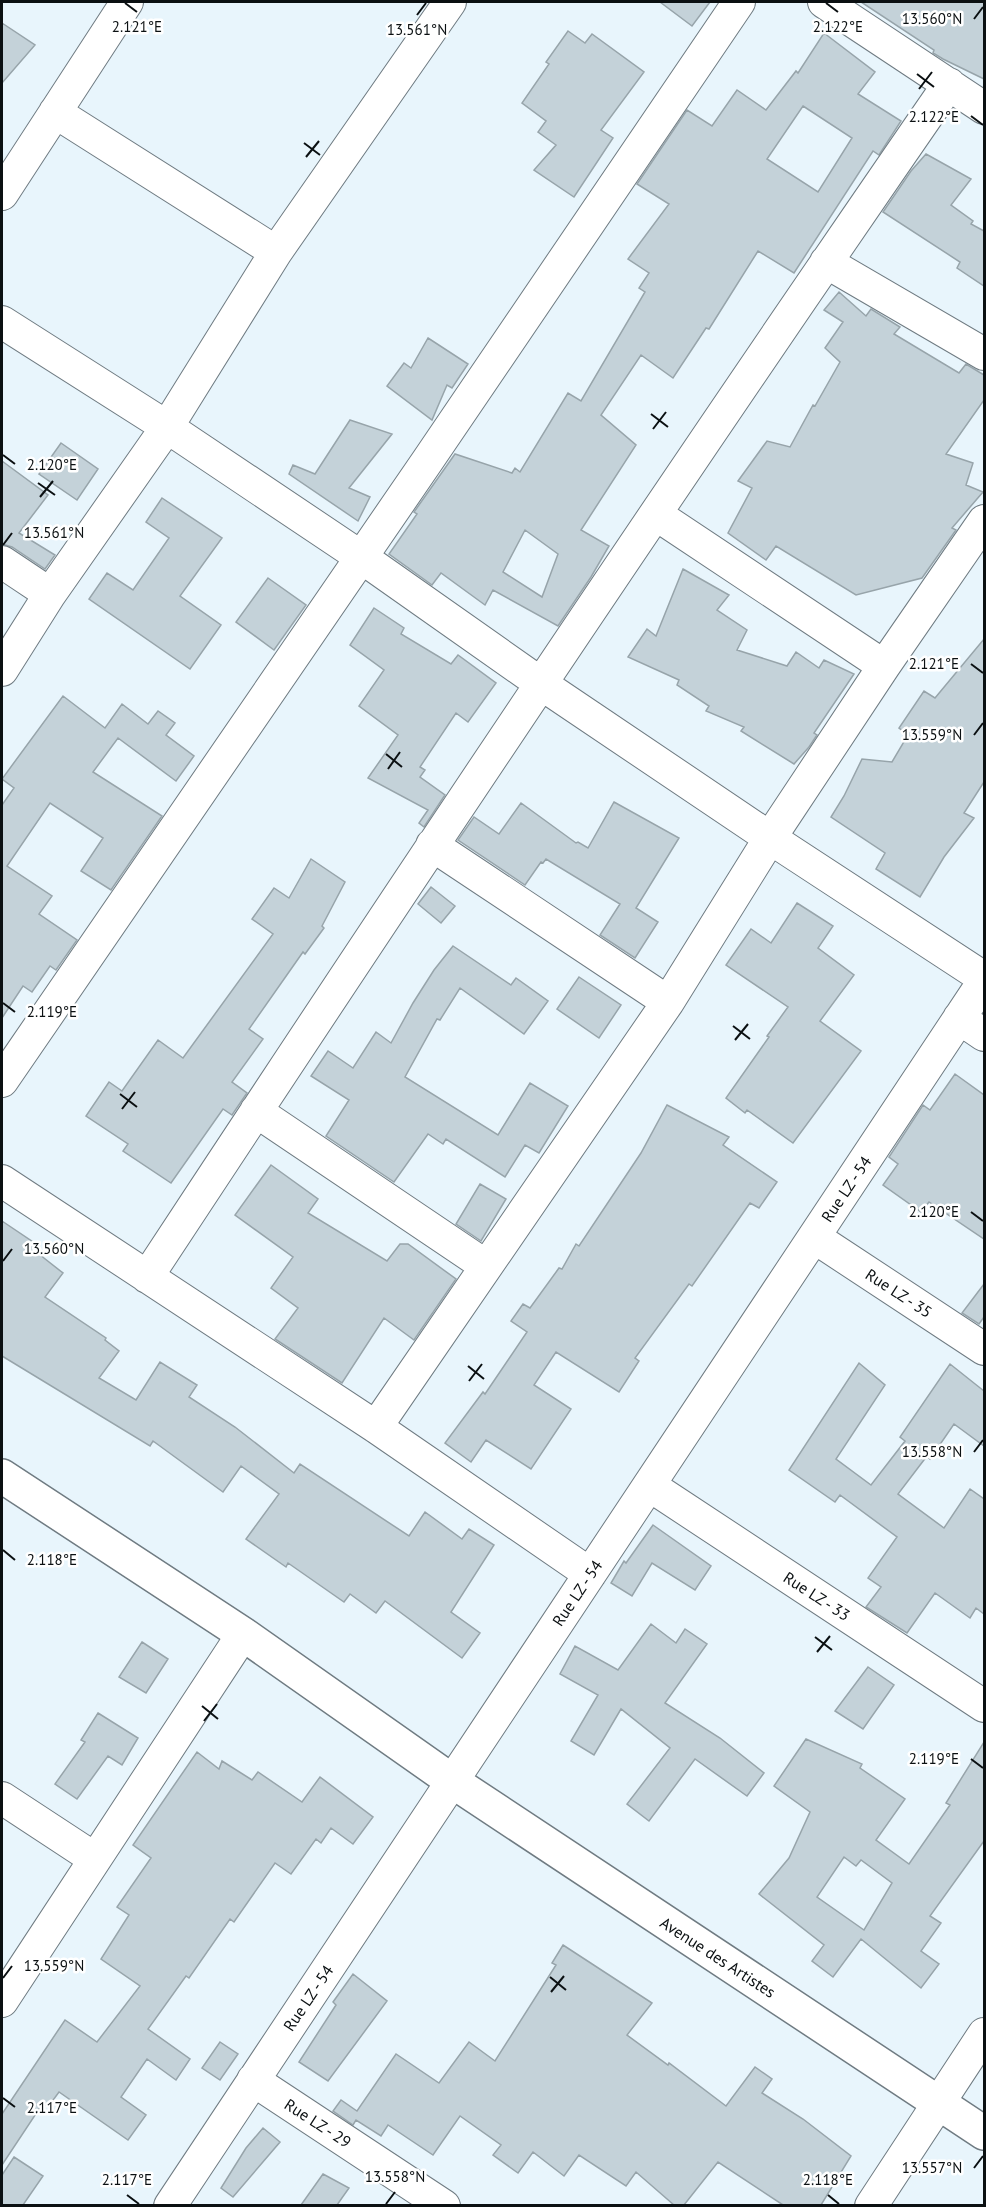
<svg xmlns="http://www.w3.org/2000/svg" width="986" height="2207" font-family="'PT Sans',sans-serif">
  <rect width="100%" height="100%" fill="#e8f5fc"/>
  <path fill="#c4d2d9" stroke="#97a4aa" stroke-width="1.5" fill-rule="evenodd" d="M660 2H710L692 26Z
    M861 2H984V79L943 59 933 53 934 50Z
    M2 23 35 45 2 83Z
    M568 31 585 43 592 34 644 72 601 130 613 138 574 197 534 170 556 145 538 132 546 121 522 103 549 64 546 62Z
    M824 33 875 72 858 94 901 121 879 155 873 151 794 273 758 251 709 329 706 328 673 378 641 355 601 415 636 445 581 530 609 546 591 577 558 626 493 590 485 605 441 573 432 585 389 554 417 514 414 512 455 454 512 473 515 468 520 472 568 393 581 401 645 292 639 288 649 273 628 259 669 204 637 184 687 110 712 126 737 90 766 110 796 71 798 73ZM803 106 852 138 818 192 767 159ZM525 530 558 554 542 597 503 572Z
    M926 154 971 179 951 205 973 221 971 224 984 231V286L957 268 960 262 883 212 911 171Z
    M839 292 866 316 871 309 900 327 894 334 959 373 966 364 984 375V400L946 454 973 463 966 485 983 492 952 528 956 530 922 578 856 595 776 546 766 560 728 533 752 488 738 481 767 441 790 447 813 405 815 406 840 362 825 348 843 322 824 310Z
    M428 338 468 364 452 388 447 385 432 420 387 386 404 363 411 368Z
    M350 420 392 434 349 488 370 497 358 521 289 474 293 465 315 474Z
    M61 443 98 469 77 500 39 474Z
    M2 461 48 495 19 533 55 555 45 569 12 547 2 544Z
    M162 498 222 538 180 596 221 625 190 669 89 599 107 573 133 590 169 538 146 522Z
    M683 569 729 595 717 610 747 630 737 650 787 666 796 652 819 668 824 660 854 674 814 733 817 735 809 747 794 764 741 731 744 727 706 711 709 706 677 685 679 680 628 657 647 629 656 636Z
    M268 578 306 605 274 650 236 622Z
    M374 608 404 628 401 634 451 664 458 655 496 683 468 722 456 713 420 767 425 770 420 777 445 795 424 827 419 823 428 810 368 778 398 735 359 706 384 670 350 645Z
    M984 639V782L964 813 974 818 944 857 920 897 876 869 885 853 831 817 844 796 862 759 892 762 908 735 899 728 924 691 935 698Z
    M63 696 105 728 122 704 148 724 158 711 175 723 166 735 194 756 176 781 118 738 93 772 162 816 111 890 81 871 103 838 50 803 7 866 52 896 39 914 77 940 56 970 50 966 32 992 23 986 2 1018V805L14 788 2 779Z
    M614 802 679 838 636 908 658 922 635 958 600 935 620 904 546 859 543 863 541 862 525 885 458 840 474 817 499 834 521 803 576 843 578 842 588 848Z
    M311 859 345 882 322 926 324 928 305 954 303 952 249 1029 263 1039 232 1082 247 1093 232 1115 223 1109 171 1183 123 1151 128 1144 86 1116 109 1082 122 1091 158 1040 183 1058 273 934 252 919 274 888 289 898Z
    M431 887 455 906 441 923 418 904Z
    M797 903 833 926 818 948 854 975 820 1021 861 1051 793 1143 747 1110 745 1113 726 1098 769 1037 767 1036 788 1007 726 965 751 929 771 943Z
    M453 946 511 985 516 978 548 1001 524 1034 460 988 440 1020 437 1019 405 1077 498 1135 530 1083 568 1106 539 1153 525 1145 505 1177 446 1139 443 1144 428 1134 394 1182 326 1136 349 1100 311 1076 328 1051 353 1068 376 1032 391 1043 413 1003 434 970Z
    M579 977 621 1005 599 1038 557 1009Z
    M955 1074 984 1095V1239L929 1202 921 1212 883 1185 898 1164 889 1157 923 1105 930 1110Z
    M667 1105 729 1137 723 1145 777 1182 759 1208 750 1203 692 1286 689 1284 635 1358 639 1361 619 1392 556 1352 534 1385 571 1409 531 1469 486 1440 471 1462 445 1443 483 1392 485 1394 527 1332 511 1321 523 1304 530 1308 559 1268 562 1269 576 1244 579 1246 641 1153Z
    M271 1165 318 1199 308 1213 387 1261 400 1244H408L456 1279 414 1340 384 1318 342 1383 275 1339 298 1308 271 1288 293 1257 235 1215Z
    M480 1184 506 1199 481 1241 456 1224Z
    M2 1221 39 1246 35 1251 63 1273 45 1297 106 1338 105 1340 119 1351 99 1378 136 1400 160 1362 197 1385 189 1397 235 1427 294 1473 300 1464 409 1536 425 1512 462 1539 469 1529 494 1545 451 1612 480 1633 462 1658 385 1601 376 1613 350 1594 344 1602 288 1563 286 1567 246 1539 279 1494 241 1466 223 1492 153 1441 150 1446 2 1356Z
    M984 1284V1317L979 1324 962 1313Z
    M859 1363 885 1385 836 1459 871 1485 905 1441 900 1437 950 1364 984 1391V1446L954 1424 930 1459 927 1456 898 1494 944 1528 970 1489 984 1499V1614L976 1608 970 1618 935 1593 907 1633 866 1607 881 1587 868 1578 897 1537 840 1495 835 1502 789 1470Z
    M653 1525 711 1566 695 1590 652 1563 632 1596 611 1583 624 1561 626 1563Z
    M651 1624 676 1643 685 1629 707 1644 665 1703 720 1738 764 1773 747 1796 695 1759 649 1821 627 1804 670 1748 621 1709 594 1755 571 1741 598 1695 560 1674 575 1646 618 1670Z
    M142 1642 168 1659 146 1693 119 1677Z
    M868 1667 894 1685 863 1729 835 1711Z
    M98 1713 138 1738 122 1765 108 1756 77 1799 55 1784 85 1742 81 1740Z
    M806 1739 862 1764 860 1768 905 1799 876 1840 909 1864 950 1805 946 1803 984 1742V1841L930 1916 941 1923 921 1951 939 1964 921 1988 861 1939 833 1977 812 1961 824 1945 759 1894 789 1858 810 1812 774 1786ZM844 1857 856 1866 861 1860 892 1883 864 1930 817 1897Z
    M197 1752 219 1769 222 1761 252 1780 258 1772 302 1802 320 1777 373 1817 353 1844 331 1828 321 1843 316 1839 291 1874 275 1863 234 1922 230 1919 189 1978 186 1976 148 2029 190 2059 176 2080 147 2059 121 2097 146 2115 128 2140 59 2092 48 2107 43 2103 2 2165V2114L65 2020 97 2042 140 1986 101 1959 129 1915 117 1907 151 1858 133 1845Z
    M563 1945 652 2003 627 2035 668 2065 669 2063 726 2106 755 2067 772 2079 762 2093 803 2119 851 2156 821 2205H783L718 2162 684 2205H674L636 2172 626 2186 579 2155 564 2176 533 2152 518 2173 493 2155 501 2145 460 2116 433 2155 388 2125 381 2136 356 2120 353 2125 333 2111 341 2100 357 2111 396 2054 439 2083 469 2042 495 2061 556 1965 552 1963Z
    M353 1974 387 2001 328 2081 299 2062 336 2005 333 2002Z
    M220 2042 238 2054 220 2080 202 2068Z
    M263 2128 280 2142 233 2197 221 2188 246 2148Z
    M14 2157 43 2176 23 2205H2V2175Z
    M323 2174 349 2188 337 2205H301Z"/>
  <g fill="none" stroke-linecap="round" stroke-linejoin="round">
    <g stroke="#6f7b82" stroke-width="34">
      <path id="minor" d="M824 2 984 108
        M55 112 276 252
        M2 194 127 2
        M826 262 984 354
        M2 322 167 427 361 557 540 683 770 838 984 978
        M657 515 884 666
        M2 562 50 594
        M2 670 50 594 167 427 276 252 450 2
        M432 845 668 1002
        M959 1018 984 1035
        M2 1081 428 460 739 2
        M256 1111 486 1266
        M2 1181 376 1427 590 1574
        M814 1237 984 1349
        M147 1277C410 877 677 478 949 84
        M376 1427 668 1002 770 838 884 666 984 521
        M649 1485 984 1706
        M2 1798 95 1859
        M2 2001 243 1634
        M253 2080 444 2206
        M170 2206 984 981
        M871 2206 984 2034"/>
    </g>
    <g stroke="#6f7b82" stroke-width="36">
      <path id="tertiary" d="M2 1476 243 1634 452 1781 984 2133"/>
    </g>
    <use href="#minor" stroke="#fff" stroke-width="32"/>
    <use href="#tertiary" stroke="#fff" stroke-width="33"/>
  </g>
  <path fill="none" stroke="#0b1012" stroke-width="2" d="M125 3 137 12M826 3 838 12M417 15 426 3M974 19 983 7M917 74 934 87M919 89 932 72M971 116 983 125M304 143 320 155M306 157 319 141M651 414 668 427M653 429 666 412M3 455 15 464M38 483 55 495M40 497 53 481M3 545 12 533M971 664 983 673M974 735 983 723M386 754 402 767M388 769 400 752M3 1003 15 1012M733 1026 750 1039M735 1040 748 1024M120 1094 137 1107M122 1109 135 1092M971 1212 983 1221M3 1261 12 1249M468 1366 484 1379M469 1381 482 1364M974 1452 983 1440M3 1550 15 1560M815 1637 832 1650M817 1652 830 1636M202 1706 218 1719M204 1721 217 1704M971 1759 983 1768M550 1977 566 1990M3 1978 12 1966M551 1992 564 1976M3 2098 15 2107M974 2168 983 2156M127 2195 139 2204M828 2195 839 2204M386 2204 395 2192"/>
  <g text-anchor="middle" stroke-width="5" stroke-linejoin="round" paint-order="stroke">
    <g font-size="16" fill="#0b1012" stroke="#fff">
      <text transform="translate(846 1189) rotate(-56)" y="6">Rue LZ - 54</text>
      <text transform="translate(899 1293) rotate(33)" y="6">Rue LZ - 35</text>
      <text transform="translate(577 1593) rotate(-56)" y="6">Rue LZ - 54</text>
      <text transform="translate(817 1596) rotate(33)" y="6">Rue LZ - 33</text>
      <text transform="translate(718 1957) rotate(33)" y="6">Avenue des Artistes</text>
      <text transform="translate(308 1998) rotate(-56)" y="6">Rue LZ - 54</text>
      <text transform="translate(318 2123) rotate(33)" y="6">Rue LZ - 29</text>
    </g>
  </g>
  <g font-size="15" text-anchor="middle" fill="#0b1012" stroke="#fff" stroke-width="5" stroke-linejoin="round" paint-order="stroke">
    <text x="932" y="24">13.560°N</text>
    <text x="137" y="32">2.121°E</text>
    <text x="838" y="32">2.122°E</text>
    <text x="417" y="35">13.561°N</text>
    <text x="934" y="122">2.122°E</text>
    <text x="52" y="470">2.120°E</text>
    <text x="54" y="538">13.561°N</text>
    <text x="934" y="669">2.121°E</text>
    <text x="932" y="740">13.559°N</text>
    <text x="52" y="1017">2.119°E</text>
    <text x="934" y="1217">2.120°E</text>
    <text x="54" y="1254">13.560°N</text>
    <text x="932" y="1457">13.558°N</text>
    <text x="52" y="1565">2.118°E</text>
    <text x="934" y="1764">2.119°E</text>
    <text x="54" y="1971">13.559°N</text>
    <text x="52" y="2113">2.117°E</text>
    <text x="932" y="2173">13.557°N</text>
    <text x="395" y="2182">13.558°N</text>
    <text x="127" y="2185">2.117°E</text>
    <text x="828" y="2185">2.118°E</text>
  </g>
  <rect width="986" height="2207" fill="none" stroke="#0b1012" stroke-width="6"/>
</svg>
